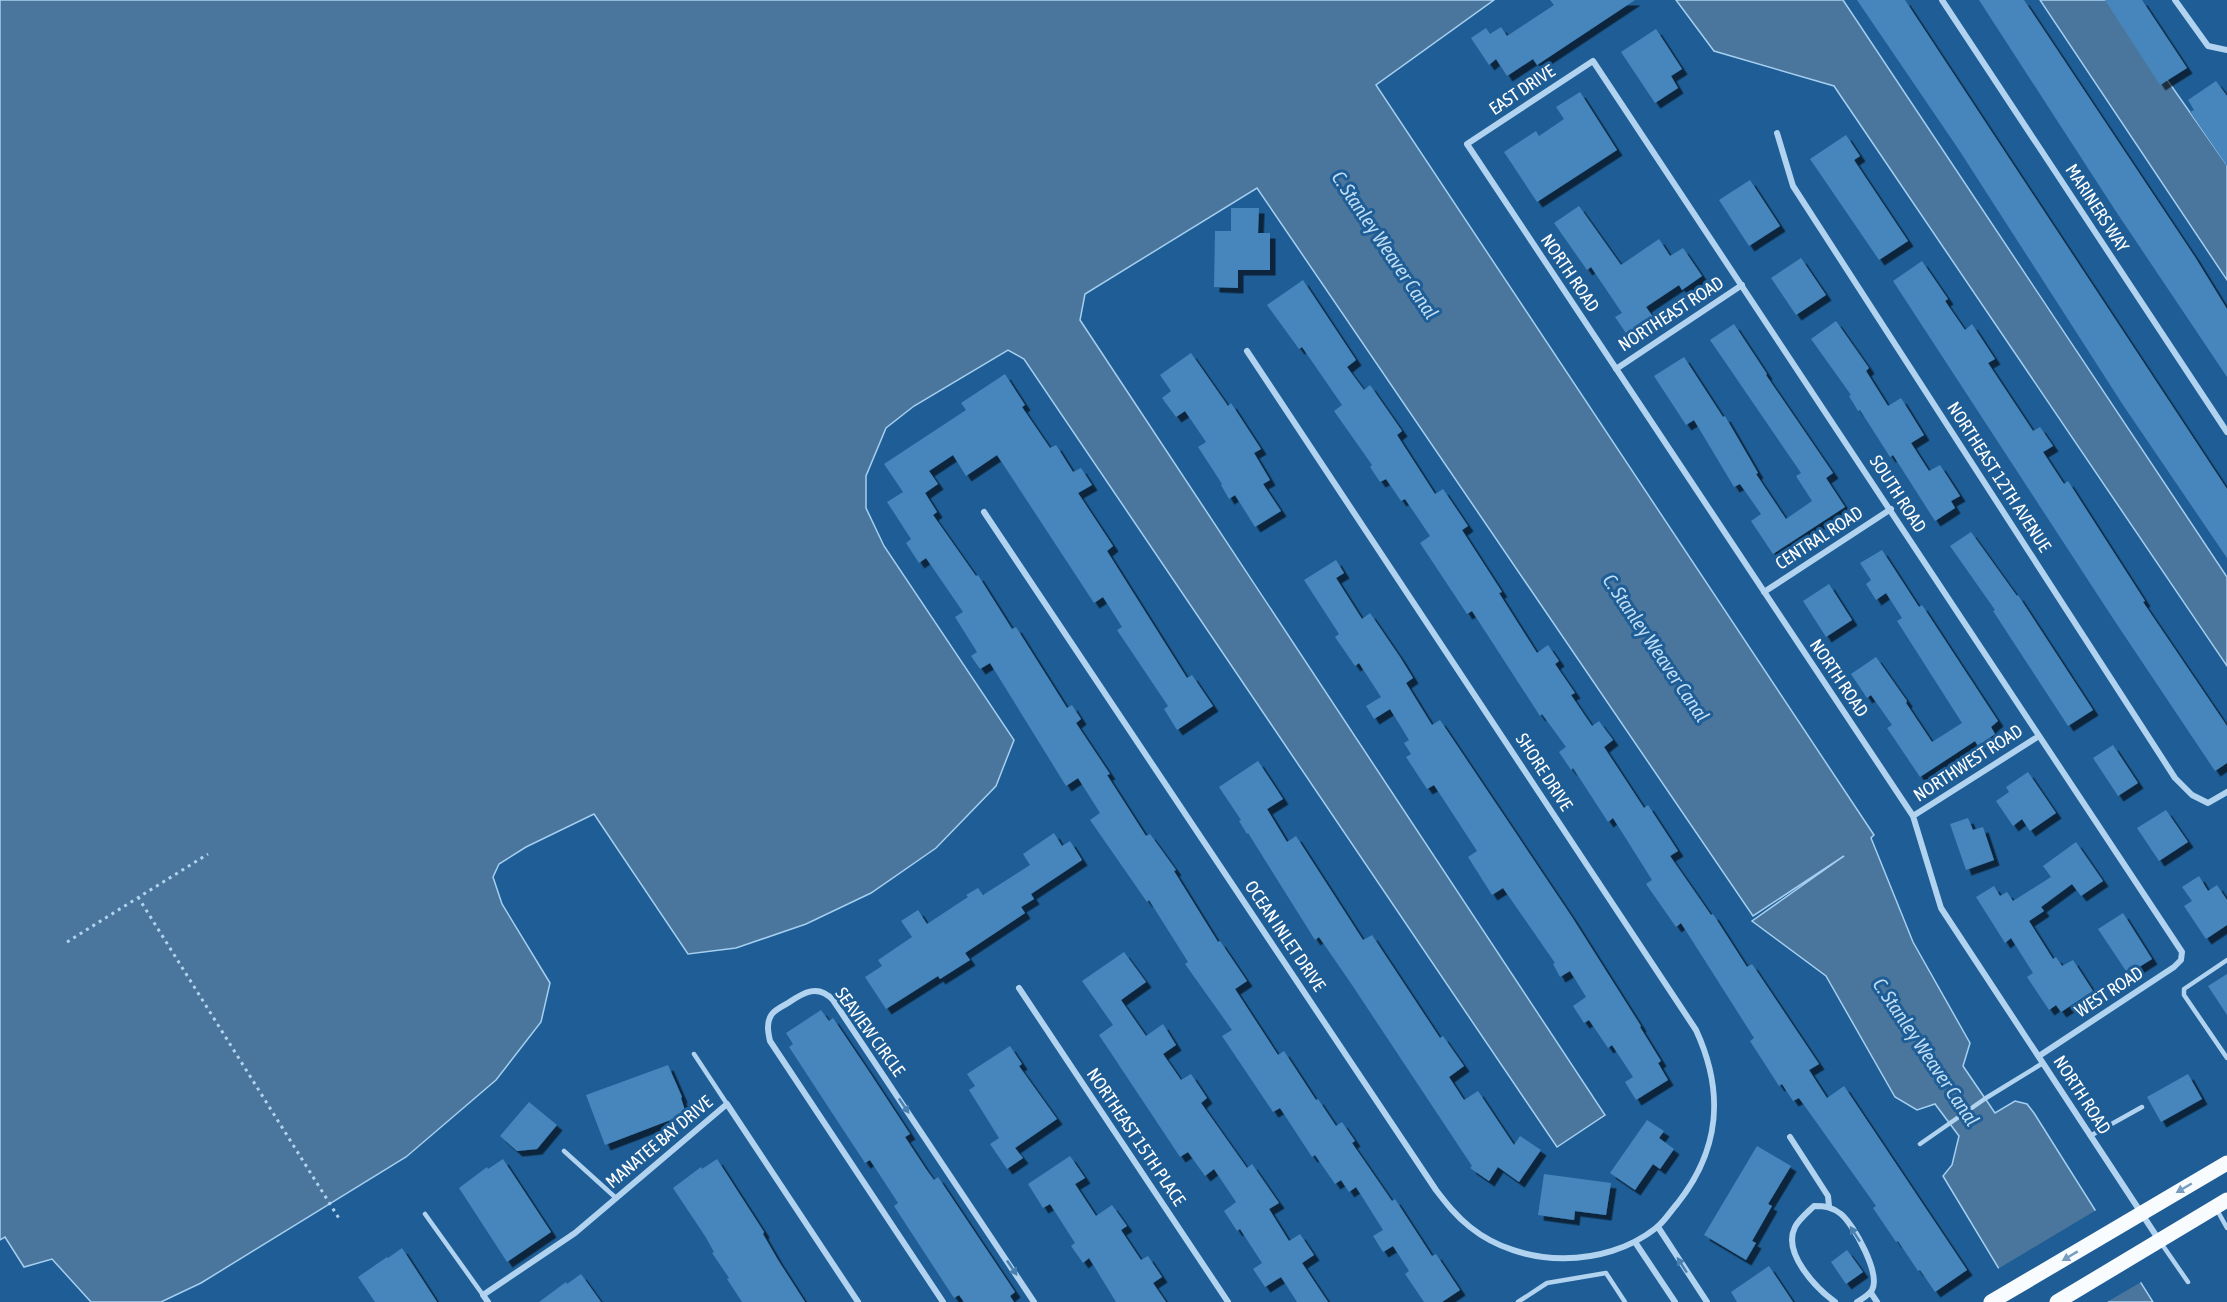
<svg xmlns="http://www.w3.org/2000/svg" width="2227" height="1302" font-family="'Asap Condensed',sans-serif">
  <defs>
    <filter id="shadow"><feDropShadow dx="5.5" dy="5.5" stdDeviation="0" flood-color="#0009"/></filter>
  </defs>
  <rect width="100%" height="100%" fill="#1e5d95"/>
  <path fill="#4a769d" stroke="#a5cff0" stroke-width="1.5" d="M0 0H1494L1376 85 1874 835 1871 838 1913 942 1970 1043 1963 1066 1995 1113 2015 1101 2027 1104 2034 1113 2153 1302H2019L1943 1176 1952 1165 1959 1136 1935 1104 1917 1110 1895 1097 1826 976 1752 921 1844 856 1753 916 1257 188 1085 294 1080 320 1605 1115 1557 1147 1024 359 1008 350 914 406 886 428 866 476V508L884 546 1014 740 996 786 936 848 871 893 806 924 736 948 688 954 594 814 526 847 499 864 493 877 502 904 550 983 541 1022 496 1080 406 1157 201 1283 161 1302H91L52 1259 24 1267 5 1237 0 1240Z
    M1676 0H1843L2227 577V666L1834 86 1714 51Z
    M2040 0H2111L2227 165V280Z"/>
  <path fill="#1e5d95" d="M2098 1209 2143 1281 2107 1302H2016L1996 1270Z"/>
  <path fill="#4686bc" filter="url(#shadow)" d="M1550 0H1635L1537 65 1533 59 1507 76 1496 59 1489 65 1471 38 1486 28 1490 34 1501 27 1507 36 1554 5Z
    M1857 0H1905L2227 489V558L2123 405 1959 150Z
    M1979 0H2024L2195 257 2227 309V377L2115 210Z
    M2105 0H2142L2187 68 2160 85Z
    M1656 29 1682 69 1671 76 1678 88 1655 103 1621 52Z
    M2216 81 2227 96V166L2190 112 2194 110 2188 100Z
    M1580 92 1617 150 1537 202 1504 152 1536 131 1539 136 1564 119 1556 107Z
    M1846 135 1860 156 1854 160 1908 241 1879 260 1810 159Z
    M1750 180 1780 226 1749 246 1719 200Z
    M1579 206 1621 265 1659 239 1670 256 1683 248 1702 276 1682 290 1679 285 1646 307 1656 321 1630 339 1615 317 1622 313 1591 267 1587 270 1554 223Z
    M1231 208H1259L1258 233H1270V270H1238V288L1214 287 1215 231H1231Z
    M1801 258 1826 295 1796 315 1771 278Z
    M1922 261 1948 299 1945 301 1965 330 1972 324 1995 359 1988 363 2033 431 2040 427 2053 446 2043 452 2064 484 2068 481 2145 601 2143 602 2227 726V763L2215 771 2114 620 1893 281Z
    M1303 280 1356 360 1347 367 1364 390 1370 385 1402 431 1397 435 1435 494 1443 489 1468 526 1462 530 1502 592 1499 593 1537 653 1548 645 1559 661 1555 664 1575 693 1571 695 1592 726 1599 721 1613 740 1604 747 1644 808 1648 805 1678 851 1670 856 1711 915 1713 914 1747 967 1752 964 1819 1064 1809 1070 1827 1098 1844 1086 1967 1270 1935 1292 1920 1270 1918 1271 1898 1241 1896 1242 1873 1208 1876 1206 1799 1098 1793 1101 1782 1084 1779 1086 1750 1041 1754 1038 1681 923 1676 927 1646 884 1652 880 1613 818 1608 822 1573 768 1571 770 1559 752 1566 747 1542 714 1540 716 1472 611 1467 614 1420 543 1430 536 1405 499 1401 501 1386 479 1380 482 1370 467 1372 465 1334 411 1342 405 1302 347 1299 349 1267 305Z
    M1836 321 1869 368 1866 371 1888 406 1901 398 1924 435 1911 443 1929 471 1940 465 1960 496 1951 501 1955 508 1935 521 1893 455 1890 457 1860 410 1858 411 1849 396 1851 395 1811 339Z
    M1734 324 1767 374 1766 375 1833 473 1826 478 1845 507 1773 554 1751 521 1761 514 1740 484 1734 487 1694 420 1686 425 1654 376 1684 357 1723 417 1725 416 1758 473 1756 474 1786 519 1812 501 1796 476 1801 473 1710 340Z
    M1191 353 1228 406 1231 403 1261 449 1254 453 1270 480 1263 484 1281 511 1255 527 1235 495 1229 499 1221 485 1222 484 1198 447 1206 442 1185 411 1176 417 1162 398 1171 391 1160 375Z
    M1005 374 1025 405 1022 407 1050 448 1056 445 1073 472 1081 468 1092 485 1078 493 1113 546 1107 551 1187 678 1192 675 1213 706 1177 730 1164 709 1168 706 1117 630 1122 627 1103 597 1094 603 997 455 966 476 953 455 929 471 938 484 925 493 937 512 933 515 976 576 978 575 1012 629 1016 627 1067 708 1072 705 1081 719 1076 723 1110 774 1107 775 1146 836 1150 834 1176 870 1174 871 1218 942 1220 941 1247 981 1235 989 1278 1055 1284 1051 1316 1100 1318 1099 1336 1126 1342 1122 1355 1141 1352 1143 1392 1201 1395 1199 1432 1256 1436 1254 1460 1290 1442 1302H1424L1405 1274 1409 1271 1393 1246 1383 1252 1373 1236 1383 1230 1356 1187 1349 1192 1341 1180 1335 1184 1315 1155 1312 1157 1280 1108 1273 1112 1222 1036 1232 1030 1185 964 1188 962 1149 900 1147 902 1090 820 1100 813 1078 778 1066 786 990 663 980 669 971 656 977 652 955 617 963 612 926 558 919 563 906 543 911 539 887 502 903 492 884 464 966 410 961 403Z
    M1971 532 2017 596 2018 595 2093 710 2068 726 1993 611 1995 610 1950 546Z
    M1882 550 1919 607 1922 605 1998 721 1991 727 1995 734 1978 746 1975 741 1920 777 1887 728 1892 725 1871 695 1867 698 1851 674 1876 657 1907 701 1906 703 1932 742 1962 723 1897 621 1902 618 1886 593 1876 600 1866 584 1871 580 1860 563Z
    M1336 560 1344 573 1336 578 1362 619 1370 613 1400 657 1413 678 1406 683 1432 725 1440 720 1572 917 1641 1026 1640 1027 1661 1061 1658 1063 1668 1080 1636 1100 1625 1082 1633 1077 1612 1045 1608 1048 1589 1020 1584 1023 1573 1006 1586 997 1570 971 1560 977 1553 964 1555 963 1503 888 1492 895 1468 857 1477 851 1434 785 1427 789 1406 757 1411 754 1404 743 1409 740 1390 709 1374 719 1366 706 1381 697 1359 663 1355 666 1335 637 1339 634 1304 580Z
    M1829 584 1852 620 1826 637 1803 601Z
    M2113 745 2138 783 2118 796 2093 758Z
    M1258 761 1283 799 1267 809 1287 842 1296 836 1363 940 1372 935 1440 1038 1443 1036 1464 1066 1449 1077 1464 1100 1478 1091 1514 1145 1520 1136 1541 1150 1519 1182 1498 1167 1489 1181 1470 1168 1472 1166 1352 985 1319 937 1315 940 1248 833 1247 834 1239 821 1241 820 1219 787Z
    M2028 772 2056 813 2030 831 2022 819 2013 826 1996 801 2009 792 2006 787Z
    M2166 810 2188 842 2159 861 2137 828Z
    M1968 818 1973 830 1983 827 1994 860 1966 870 1950 824Z
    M1054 833 1062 846 1070 841 1082 860 1031 894 1034 899 1021 907 1025 913 965 953 970 960 940 979 938 976 886 1009 865 977 882 966 878 960 912 937 901 921 918 910 927 924 968 897 966 895 978 888 983 895 1030 865 1023 854Z
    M2076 842 2103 881 2081 896 2072 884 2041 907 2044 911 2029 921 2053 959 2056 957 2062 966 2073 960 2093 991 2061 1012 2056 1005 2049 1010 2027 977 2033 973 2011 938 2005 943 1976 897 1994 886 2000 896 2007 892 2013 901 2051 877 2043 866Z
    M2199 876 2208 891 2217 885 2227 900V925L2206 939 2184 906 2192 901 2182 887Z
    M2123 913 2152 959 2128 974 2098 929Z
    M1124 952 1146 982 1121 1000 1146 1036 1163 1024 1176 1045 1163 1054 1181 1080 1191 1074 1207 1098 1201 1103 1247 1168 1252 1164 1279 1203 1269 1209 1289 1241 1300 1234 1314 1255 1302 1263 1328 1302H1297L1281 1277 1265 1287 1253 1269 1262 1263 1240 1229 1237 1231 1224 1211 1236 1202 1214 1169 1205 1176 1188 1152 1180 1157 1099 1035 1113 1025 1082 981Z
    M2227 974V1015L2208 986Z
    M821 1010 829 1021 833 1018 868 1070 910 1134 905 1137 926 1169 934 1180 938 1177 1015 1292 1010 1296 1014 1302H964L959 1295 954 1298 894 1206 898 1203 870 1160 865 1163 840 1125 789 1047 793 1044 786 1033Z
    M1010 1046 1022 1064 1019 1066 1057 1119 1015 1148 1023 1158 1007 1169 990 1144 999 1138 969 1090 975 1086 967 1074Z
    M668 1065 682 1097 681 1098 686 1114 605 1145 586 1095Z
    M2188 1074 2202 1099 2161 1122 2147 1097Z
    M529 1102 557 1125 537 1149 517 1151 500 1136Z
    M1647 1120 1664 1131 1659 1138 1674 1149 1660 1169 1653 1164 1635 1190 1610 1173Z
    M1757 1146 1791 1166 1768 1204 1772 1206 1752 1241 1756 1243 1746 1260 1704 1235Z
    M1070 1156 1085 1178 1075 1184 1096 1216 1112 1205 1127 1226 1121 1230 1141 1260 1148 1256 1162 1277 1153 1283 1166 1302H1116L1089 1258 1083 1263 1071 1246 1075 1243 1050 1204 1043 1208 1028 1184Z
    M503 1159 551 1232 507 1262 459 1188 487 1167 488 1169Z
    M717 1159 764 1232 763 1234 778 1260 805 1302H742L727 1279 729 1278 712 1253 714 1252 705 1236 673 1188 701 1167 702 1169Z
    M1544 1174 1611 1183 1606 1215 1575 1211 1574 1220 1538 1215Z
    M402 1248 437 1302H375L358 1277 387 1257 388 1258Z
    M1847 1250 1863 1272 1846 1284 1831 1262Z
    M1769 1266 1793 1302H1737L1731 1292Z
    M581 1274 601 1302H539L566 1282 567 1284Z"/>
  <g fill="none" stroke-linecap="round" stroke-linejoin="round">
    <path stroke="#b1d3ef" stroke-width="3" stroke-dasharray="3 4.5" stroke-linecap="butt" d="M138 897 340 1220
      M67 942 208 854"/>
    <path stroke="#b1d3ef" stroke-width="4.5" d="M2227 960 2184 989V995L2227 1058
      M694 1054 727 1104
      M2090 1136 2142 1107
      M1920 1144 1986 1098 2043 1063
      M564 1151 616 1198
      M2217 1210 2227 1228
      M425 1214 483 1295
      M2161 1243 2188 1282
      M1518 1302 1547 1283 1606 1273 1625 1302"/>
    <path stroke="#b1d3ef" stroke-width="6" d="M1942 0 2227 432
      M2175 0 2208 46 2227 50
      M1777 133 1793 186 2175 778 2192 795 2208 803 2227 792
      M1616 369 1742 285
      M984 512 1436 1190C1446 1203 1456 1216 1470 1227 1521 1268 1604 1269 1656 1228 1664 1222 1670 1212 1677 1204 1720 1150 1725 1093 1696 1030L1247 351
      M1764 592 1891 509
      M1913 816 2039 736
      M1019 988 1228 1302
      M2039 1056 2174 967 2181 960 2182 952 1593 61 1467 144 1913 816 1941 908 2159 1240
      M1790 1137 1828 1196 1829 1206
      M1658 1227 1707 1302
      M1635 1242 1675 1302
      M1871 1293 1877 1302
      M488 1302 483 1295 575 1233 727 1104 858 1302
      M943 1302 770 1041C768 1032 766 1022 772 1014 776 1009 783 1006 788 1003 804 992 818 984 833 1000L1034 1302
      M1835 1302C1816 1288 1782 1253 1795 1227 1799 1219 1808 1212 1814 1206 1825 1206 1832 1207 1841 1214 1854 1225 1881 1274 1872 1290 1869 1295 1862 1299 1857 1302"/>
    <path stroke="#f9fcff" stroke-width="15" d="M1991 1302 2227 1163
      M2057 1302 2227 1200"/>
  </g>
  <defs><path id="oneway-solid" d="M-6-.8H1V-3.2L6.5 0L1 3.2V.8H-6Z" transform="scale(1.5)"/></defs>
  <g fill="#4a80b0">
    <use href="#oneway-solid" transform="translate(904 1106) rotate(56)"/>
    <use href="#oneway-solid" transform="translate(1855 1234) rotate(-123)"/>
    <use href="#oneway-solid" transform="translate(1682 1265) rotate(-123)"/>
    <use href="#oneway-solid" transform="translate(1012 1268) rotate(56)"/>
  </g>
  <g fill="#769dbf">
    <use href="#oneway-solid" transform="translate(2184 1188) rotate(150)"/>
    <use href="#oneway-solid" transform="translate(2070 1256) rotate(149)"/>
  </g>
  <g text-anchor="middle" stroke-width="6" stroke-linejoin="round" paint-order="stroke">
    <g font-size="18" fill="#fff" stroke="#1e5d95">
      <text transform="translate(1522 90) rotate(-34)" y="6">EAST DRIVE</text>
      <text transform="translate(2097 208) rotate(57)" y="6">MARINERS WAY</text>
      <text transform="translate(1570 273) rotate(56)" y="6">NORTH ROAD</text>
      <text transform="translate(1671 314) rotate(-33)" y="6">NORTHEAST ROAD</text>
      <text transform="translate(1999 477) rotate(57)" y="6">NORTHEAST 12TH AVENUE</text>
      <text transform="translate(1898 494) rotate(57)" y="6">SOUTH ROAD</text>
      <text transform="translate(1819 538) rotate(-33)" y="6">CENTRAL ROAD</text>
      <text transform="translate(1839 678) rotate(56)" y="6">NORTH ROAD</text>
      <text transform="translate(1968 763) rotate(-33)" y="6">NORTHWEST ROAD</text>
      <text transform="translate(1544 772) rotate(57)" y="6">SHORE DRIVE</text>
      <text transform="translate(1285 936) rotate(56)" y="6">OCEAN INLET DRIVE</text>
      <text transform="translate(2109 992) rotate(-33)" y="6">WEST ROAD</text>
      <text transform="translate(870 1032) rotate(54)" y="6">SEAVIEW CIRCLE</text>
      <text transform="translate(2082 1095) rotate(57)" y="6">NORTH ROAD</text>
      <text transform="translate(1136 1137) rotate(56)" y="6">NORTHEAST 15TH PLACE</text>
      <text transform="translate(659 1142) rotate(-40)" y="6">MANATEE BAY DRIVE</text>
    </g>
    <g font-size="20" font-style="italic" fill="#beddf5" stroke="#1e5d95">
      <text transform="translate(1385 245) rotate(56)" y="7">C. Stanley Weaver Canal</text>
      <text transform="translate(1656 648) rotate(56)" y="7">C. Stanley Weaver Canal</text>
      <text transform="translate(1926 1052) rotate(56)" y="7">C. Stanley Weaver Canal</text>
    </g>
  </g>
</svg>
